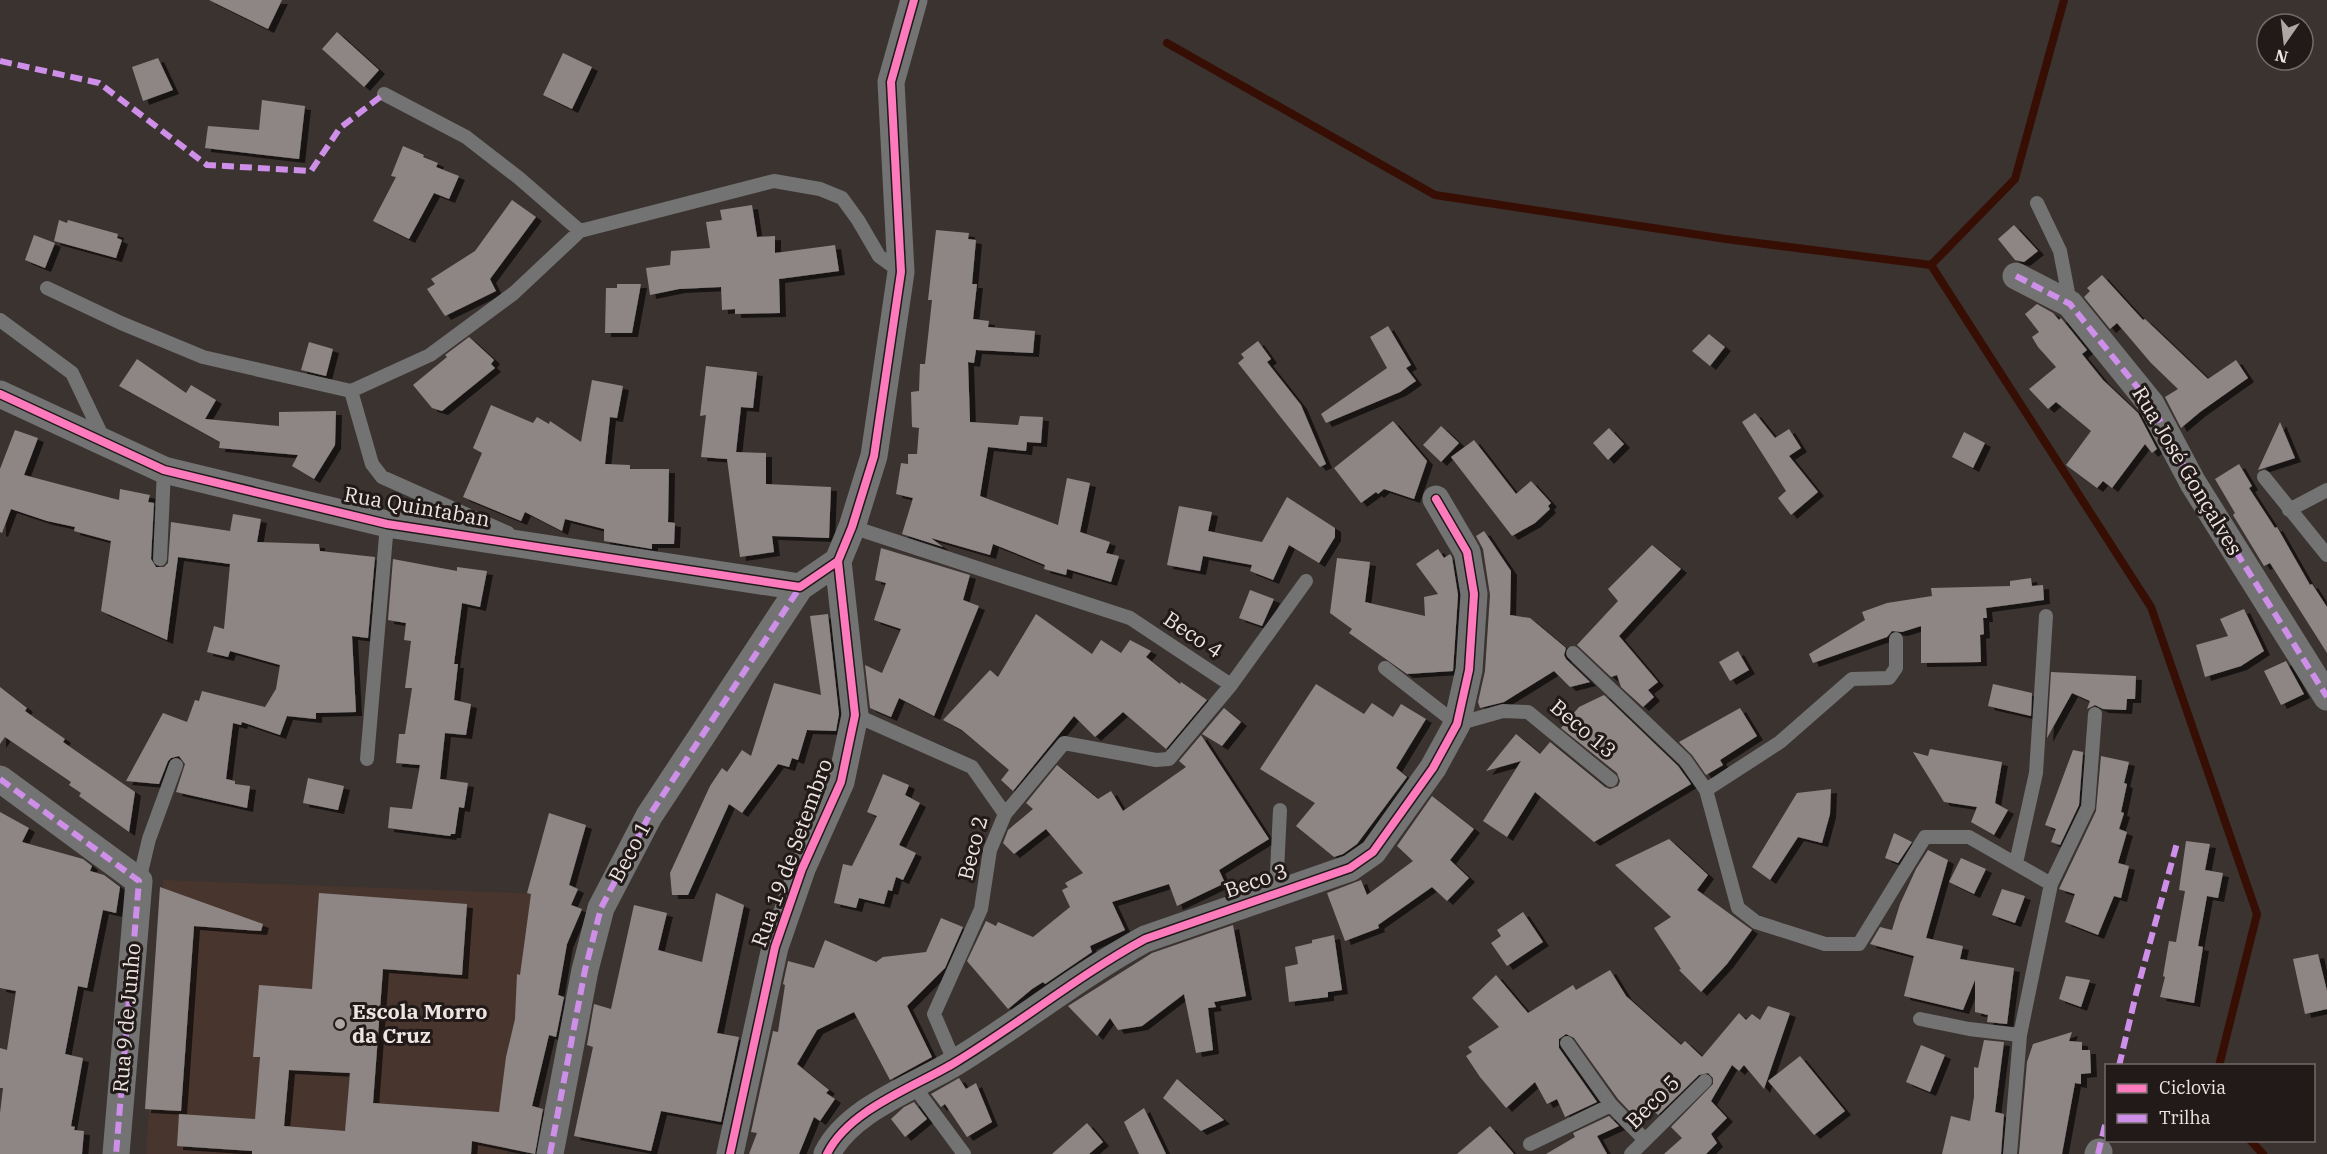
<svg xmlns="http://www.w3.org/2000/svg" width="2327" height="1154" font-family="'IBM Plex Serif',serif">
  <defs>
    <filter id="shadow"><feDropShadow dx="6" dy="4" stdDeviation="0" flood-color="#0009"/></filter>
  </defs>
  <rect width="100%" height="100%" fill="#3b3330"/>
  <path fill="#48352e" d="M163 880 546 894 507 1154H146Z"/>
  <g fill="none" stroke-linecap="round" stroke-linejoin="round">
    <path stroke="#370e04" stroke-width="8" d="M2064 0 2015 179 1931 265 2151 607 2257 914 2219 1066
      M1167 43 1435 195 1726 239 1931 265
      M2250 1140 2263 1154"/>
  </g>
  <path fill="#8d8684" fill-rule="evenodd" filter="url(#shadow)" d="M209 0H282L268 29Z
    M337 32 379 70 364 87 322 49Z
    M563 53 592 67 572 109 543 95Z
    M158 58 173 90 143 101 132 67Z
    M262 100 305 106 299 159 205 148 208 126 259 130Z
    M403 146 424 155 423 157 438 163 436 167 459 176 449 199 434 193 409 239 373 221 396 177 391 176Z
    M512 200 536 217 490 279 496 291 445 316 427 289 435 284 431 279 475 251Z
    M752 205 757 237 775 236V253L835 245 839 271 779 279 780 313 735 314V309L722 310 721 287 679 289 650 295 646 268 670 265 671 251 710 248 706 222 722 220 720 210Z
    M59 220 67 223 68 220 118 234 117 238 122 240 116 258 54 241Z
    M2014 225 2038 251 2024 262 2015 260 1998 239Z
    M936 230 969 233 968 239 976 240 972 284H977L973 319 989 321 988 327 1035 331 1033 353 976 350 974 363 968 362 970 422 1018 425 1020 416 1043 417 1041 443 1027 442 1026 451 988 447 980 496 1058 525 1067 478 1090 483 1080 532 1110 542 1106 553 1119 556 1111 582 1067 569 1066 575 1044 569 1045 565 993 544 990 555 931 538 943 547 902 534 913 498 896 494 901 463 908 464V454H917L919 428 912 427 911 392 919 391 920 364H925L932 300H928Z
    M34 235 55 243 45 268 25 260Z
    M2102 275 2143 320 2145 319 2208 379 2236 360 2248 378 2200 412 2181 428 2165 397 2178 389 2151 363 2117 323 2110 329 2084 297 2090 291 2087 288Z
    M617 284H641L632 333H605L606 288H617Z
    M2037 304 2053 313 2059 320 2061 318 2087 350 2082 354 2103 380 2138 413 2157 449 2152 453 2145 444 2112 488 2103 481 2097 488 2066 465 2091 431 2056 402 2048 409 2029 389 2056 367 2038 347 2032 337 2039 332 2025 314Z
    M1388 326 1411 365 1406 368 1416 381 1400 392 1326 423 1321 414 1387 368 1370 337Z
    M1709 334 1725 347 1710 366 1692 351Z
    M469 337 494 360 491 364 495 368 442 411 432 408 413 385 447 357 445 355Z
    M1258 341 1271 359 1267 362 1301 405 1326 464 1320 467 1238 363 1244 358 1241 354Z
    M309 342 333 349 326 376 301 370Z
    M137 359 186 393 191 385 216 400 205 419 279 426V412L336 411 335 445 314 479 292 466 298 455 219 448 220 442 119 386Z
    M706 366 757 372 753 408 741 407 736 452 766 453V484L831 487 829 538 772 536 774 552 740 557 727 459 701 457 706 415 700 416Z
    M592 380 623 386 617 418 610 417 605 464 630 465V469H669L668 522 675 523 674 544H652V549L604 541V529L565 519 562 531 525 512 521 521 463 497 482 453 473 448 491 405 533 423 537 417 549 424 550 421 581 442Z
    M1755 413 1775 438 1789 429 1801 448 1789 456 1818 492 1791 515 1778 498 1786 491 1742 422Z
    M1393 421 1427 461 1414 499 1384 489 1378 494 1376 492 1361 503 1334 468Z
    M2280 422 2295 458 2258 470Z
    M1441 426 1459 443 1441 462 1423 445Z
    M1609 428 1624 444 1608 460 1593 443Z
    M15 430 38 438 24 475 119 500 120 489 150 495 148 502 154 503 151 559 156 567H164L168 563 171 522 230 531 233 514 261 519 257 542 319 544 320 551 375 557 368 638 352 636 356 712 316 713V719L287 716 280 735 242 722 241 725 233 723 226 779 235 781V784L250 786 247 808 176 792 185 764 179 756 171 758 168 761 159 784 126 781 163 713 187 722 195 700 199 701 202 691 265 707 276 689 280 665 230 651 228 657 207 652 214 626 224 629 230 564 178 557 167 640 101 611 111 541 74 531 75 527 47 521 11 509 2 533 0 532V469Z
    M1964 432 1985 443 1973 468 1952 457Z
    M1474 440 1516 494 1531 481 1551 503 1548 506 1550 509 1535 523 1512 536 1451 457Z
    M2239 464 2252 486 2249 488 2275 528 2277 527 2310 585 2312 584 2327 607V653L2270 563 2264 566 2233 515 2235 513 2215 479Z
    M1287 497 1335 528V537L1319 563 1289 545 1273 580 1250 571 1252 565 1203 556 1200 571 1167 565 1179 506 1212 512 1208 531 1262 542Z
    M1484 531 1511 571 1510 615 1530 618 1566 648 1564 655 1566 659 1590 682 1570 687 1554 671 1504 702 1480 708 1478 702 1485 671 1490 595 1483 549 1476 536Z
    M1652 545 1681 569 1619 636 1658 682 1648 690 1654 697 1643 707 1621 687 1617 675 1611 677 1577 645 1618 601 1608 589Z
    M881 548 970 575 963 600 979 606 934 716 899 698 891 717 870 708 865 665 882 673 901 629 874 620 886 583 875 580Z
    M1438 549 1444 558 1450 554 1452 557 1458 595 1453 671 1407 674 1349 633 1352 629 1330 613 1337 558 1370 562 1365 602 1425 616 1424 597 1438 594 1416 564Z
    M393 559 457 571V567L487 571 480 607 462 603 454 664H458L454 700 471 704 466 735 445 733 440 779 468 783 464 808 459 807 455 834H451L450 836 388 828 390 807 412 809 420 765 396 763 399 734H405L412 688H405L411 641 404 640 406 623 388 620Z
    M2031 578 2032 586 2043 585 2044 600 1986 608 1987 618H1983L1984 634 1980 635 1981 662 1921 663V626L1902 632 1892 631 1887 637 1813 663 1809 654 1865 620 1862 612 1887 603 1932 596 1931 588 2010 586V581Z
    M1250 590 1274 599 1262 626 1239 618Z
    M2244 609 2264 651 2241 666 2205 677 2196 645 2228 636 2220 619Z
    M828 614 839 714 836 731 807 730 798 760 792 758 789 767 778 764 742 813 729 804 688 895H672L670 873 710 786 722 768 727 772 742 750 751 756 774 683 821 695 810 616Z
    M1036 614 1092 654 1101 640 1121 653 1130 640 1151 651 1146 657 1180 684 1181 682 1207 700 1166 749 1123 712 1095 737 1074 716 1013 791 1001 780 1009 770 962 730 943 720 990 670 998 677Z
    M1738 651 1749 670 1730 681 1719 662Z
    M2286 661 2304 694 2281 705 2264 671Z
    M2051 672 2136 676 2135 699H2127L2126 710 2103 709 2095 705 2087 709 2090 701 2072 693 2047 738Z
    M1316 684 1364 714 1372 703 1393 717 1401 704 1426 719 1396 768 1407 777 1357 844 1343 854 1334 857 1296 826 1315 803 1260 769Z
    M1993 684 2032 693 2031 716 1988 706Z
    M0 687 27 708 25 711 65 739 63 742 135 792 129 832 79 796 81 793 69 785 71 782 5 737 0 744Z
    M1604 695 1678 766 1691 784 1594 842 1535 792 1507 837 1483 821 1521 761 1486 771 1516 734 1540 754 1550 742 1605 787 1610 789 1618 786 1620 781 1617 773 1561 728 1579 707Z
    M1224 708 1241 722 1222 746 1202 734Z
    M1740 708 1757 736 1720 760 1723 765 1706 775 1692 755 1679 742Z
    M1201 735 1269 839 1219 870 1225 883 1177 906 1169 884 1112 902 1125 930 1090 946 1092 952 1045 984 1043 982 1032 989 1008 1009 967 961 986 921 996 926 998 922 1033 937 1070 907 1062 890 1068 887 1065 883 1083 873 1046 829 1014 854 1003 843 1008 830 1033 809 1026 803 1057 765 1098 799 1111 791 1123 811 1186 767 1179 761Z
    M1930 749 2002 762 1995 803 2008 810 1994 835 1971 822 1977 807 1944 802 1913 752 1928 756Z
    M2073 750 2083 752 2079 805 2060 845 2051 842 2056 829 2045 825Z
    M2101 756 2129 762 2124 783 2127 784 2121 812 2124 813 2119 829 2127 832 2118 863 2129 866 2121 898 2114 896 2098 935 2065 922 2075 894 2059 889 2096 811Z
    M883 774 909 785 905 795 920 803 899 845 916 853 903 880 896 877 892 891 888 890 884 904 859 898 856 908 834 903 843 864 852 866 877 816 867 812Z
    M308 778 344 786 338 810 303 803Z
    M1831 789 1830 814 1822 843 1798 837 1770 880 1752 867 1797 793Z
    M1432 796 1474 829 1450 860 1469 878 1447 901 1432 887 1378 925 1379 928 1345 941 1327 893 1361 880 1367 895 1413 861 1397 846Z
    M0 812 29 828 22 842 83 859 92 866 90 871 104 875 120 887 116 913 103 910 87 988 78 986 65 1054 83 1058 71 1126 75 1127 74 1130 84 1131 82 1154H0V1113L3 1088H0V1048L7 1050 16 991 0 988Z
    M549 813 586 825 569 885 578 889 571 905 582 909 567 944 558 995 564 997 556 1037 549 1035 532 1106 543 1109 535 1154 472 1141 471 1154H252V1151L177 1146 179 1114 255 1119 260 1057H253L259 985 312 989 319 893 467 904 462 975 383 969 373 1103 499 1112 506 1057 515 1019 517 974 520 975 531 894 527 893ZM289 1070 350 1073 345 1131 284 1126Z
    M1894 833 1912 842 1898 863 1885 858Z
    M1669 839 1708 875 1697 890 1752 930 1727 964 1701 992 1679 970 1681 969 1654 928 1671 917 1615 865Z
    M2186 841 2210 844 2205 870 2223 873 2218 898 2207 896 2198 946 2203 947 2194 1003 2160 997 2165 977 2163 976 2169 941 2176 942 2185 891 2179 890Z
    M1928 850 1948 860 1926 938 1963 946 1960 959 2014 968 2007 1024 1987 1022 1988 1015 1975 1012V980L1963 1010 1904 996 1914 956 1870 944 1880 927 1892 930 1900 904 1916 869Z
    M1961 858 1986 869 1974 894 1949 882Z
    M160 887 263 924 261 931 194 926 181 1111 145 1109Z
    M2002 889 2025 896 2015 923 1992 915Z
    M716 893 744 905 717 1033 739 1037 721 1122 661 1111 651 1151 574 1136 593 1047 587 1045 594 1004 611 1009 634 905 667 913 658 950 702 962Z
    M1523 912 1543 942 1507 966 1491 943 1501 936 1497 930Z
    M941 918 963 927 945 968 907 1006 932 1057 890 1080 854 1012 817 1030 797 1064 829 1090 826 1093 835 1099 820 1121 814 1117 799 1154H749L757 1133 751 1132 773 1031 778 1032 785 985 783 984 788 961 814 968 825 940 876 962 883 957 926 952Z
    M1233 925 1246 996 1214 1002 1216 1007 1208 1008 1213 1050 1196 1053 1184 994 1142 1026 1118 1030 1110 1018 1097 1036 1068 1006 1152 953Z
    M1334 935 1342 990 1328 992V997L1289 1002 1285 967 1298 964 1295 947 1312 943V940Z
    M2318 954 2327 991V1009L2305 1014 2293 959Z
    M1610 970 1626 996 1681 1045 1685 1041 1702 1057 1739 1013 1746 1020 1752 1014 1760 1020 1768 1006 1790 1013 1764 1089 1744 1065 1739 1071 1732 1065 1711 1101 1727 1118 1711 1134 1717 1143 1706 1154H1664L1682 1138 1671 1127 1713 1084V1078L1708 1073 1699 1075 1658 1115 1648 1105 1635 1117 1618 1099 1574 1038 1566 1034 1559 1039V1048L1597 1102 1565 1117 1557 1099 1547 1104 1535 1082 1506 1108 1480 1077 1466 1056 1472 1052 1468 1047 1499 1027 1472 998 1496 975 1528 1013 1573 985 1576 990Z
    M2066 976 2090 980 2081 1007 2059 999Z
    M2072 1032 2069 1041 2082 1042V1050H2090L2091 1073 2081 1074V1084L2075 1083 2062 1154H2019L2027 1062 2033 1044Z
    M1984 1040 2004 1042 1995 1112 2004 1114 2001 1154H1942L1951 1116 1970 1121 1974 1097V1067L1978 1068Z
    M1921 1045 1945 1055 1930 1092 1906 1082Z
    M1800 1056 1845 1111 1814 1135 1768 1081Z
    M959 1078 966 1089 976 1083 992 1122 967 1137 945 1104 941 1107 931 1094Z
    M1177 1079 1224 1120 1201 1131 1163 1098Z
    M914 1102 927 1119 905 1137 891 1119 904 1107Z
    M1144 1108 1166 1154H1139L1124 1122Z
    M1609 1116 1619 1126 1597 1136 1607 1154H1546L1575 1137 1573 1133Z
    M1087 1123 1103 1142 1089 1154H1052Z
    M1490 1126 1514 1154H1457Z"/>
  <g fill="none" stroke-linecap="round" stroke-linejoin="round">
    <path stroke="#727372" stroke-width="14" d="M384 94 466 137 519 178 580 231
      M2037 203 2060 251 2070 303
      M47 288 121 323 203 357 351 391 372 464 382 477 508 533
      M0 320 72 373 104 440
      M351 391 430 355 514 293 580 231 774 181 820 189 842 198 858 220 879 256 901 272
      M2264 477 2327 555
      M2289 510 2327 490
      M852 527 1130 618 1231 685
      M160 559 164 470
      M1573 653 1685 760 1706 790 1738 908 1756 922 1825 944H1859L1925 837H1969L2051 884 2020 1035 2010 1154
      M1385 668 1457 724 1503 711 1528 712 1611 780
      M855 715 972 767 1005 814 990 850 981 909 934 1014 955 1063
      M367 759 387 524
      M1706 790 1780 742 1852 679 1889 678 1896 668V639
      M1005 814 1064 743 1156 760 1169 759 1231 685 1306 581
      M2016 863 2036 773 2046 616
      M139 881 149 839 176 765
      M2051 884 2088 807 2095 714
      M1276 892 1280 810
      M1920 1019 1969 1029 2020 1035
      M1567 1043 1611 1105 1645 1140
      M913 1085 964 1154
      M1530 1144 1611 1105
      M1631 1154 1705 1081"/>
    <path stroke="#727372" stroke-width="27" d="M2016 276 2070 304 2151 404 2193 483 2327 697
      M0 394 164 470 387 524 800 587 838 561
      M0 779 139 881 116 1154
      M550 1154 585 970 601 908 649 816 800 587
      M730 1154 775 947 802 869 841 782 855 715 838 561 852 527 874 456 901 272 891 82 914 0
      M827 1154C849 1109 915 1087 956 1062 1020 1023 1079 975 1145 939L1350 868 1373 852 1433 768 1457 724 1469 670 1474 594 1467 552 1436 499
      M2098 1154 2099 1152"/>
    <path stroke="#ce8fe9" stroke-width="6" stroke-dasharray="12 6" stroke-linecap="butt" d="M0 61 99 83 207 165 311 171 340 128 384 94
      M2016 276 2070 304 2151 404 2193 483 2327 697
      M0 779 139 881 116 1154
      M2119 1066 2136 994 2177 843
      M550 1154 585 970 601 908 649 816 800 587
      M2098 1154 2106 1121"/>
    <g stroke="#211a18" stroke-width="11">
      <path id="cycleway" d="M0 394 164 470 387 524 800 587 838 561
        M730 1154 775 947 802 869 841 782 855 715 838 561 852 527 874 456 901 272 891 82 914 0
        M827 1154C849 1109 915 1087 956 1062 1020 1023 1079 975 1145 939L1350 868 1373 852 1433 768 1457 724 1469 670 1474 594 1467 552 1436 499"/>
    </g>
    <use href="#cycleway" stroke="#fd7abc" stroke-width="8"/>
  </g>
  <circle fill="#afa7a4" stroke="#211a18" stroke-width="2" cx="340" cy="1024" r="6"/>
  <g text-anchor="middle" stroke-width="6" stroke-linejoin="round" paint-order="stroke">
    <g font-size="21" fill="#eee5e2" stroke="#211a18">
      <text transform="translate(2187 471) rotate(59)" y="7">Rua José Gonçalves</text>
      <text transform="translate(417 507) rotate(10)" y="7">Rua Quintaban</text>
      <text transform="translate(1193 635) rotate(34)" y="7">Beco 4</text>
      <text transform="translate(1583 729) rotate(40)" y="7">Beco 13</text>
      <text transform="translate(973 848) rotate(-76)" y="7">Beco 2</text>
      <text transform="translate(630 852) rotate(-62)" y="7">Beco 1</text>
      <text transform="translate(792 853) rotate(-70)" y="7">Rua 19 de Setembro</text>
      <text transform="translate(1256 881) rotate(-19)" y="7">Beco 3</text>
      <text transform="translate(127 1018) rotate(-85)" y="7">Rua 9 de Junho</text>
      <text transform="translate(1653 1102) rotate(-45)" y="7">Beco 5</text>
    </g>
    <g font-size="21" font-weight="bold" fill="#eee5e2" stroke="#211a18" text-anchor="start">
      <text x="352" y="1019">Escola Morro<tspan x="352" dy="24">da Cruz</tspan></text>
    </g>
  </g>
  <rect x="2105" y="1064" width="210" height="78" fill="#211a18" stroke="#736b69" stroke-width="1.5"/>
  <rect x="2117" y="1084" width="30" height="9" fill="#fd7abc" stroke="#736b69" stroke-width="1.5"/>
  <text x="2159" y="1094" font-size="18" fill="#eee5e2">Ciclovia</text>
  <rect x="2117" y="1114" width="30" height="9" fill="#ce8fe9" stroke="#736b69" stroke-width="1.5"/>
  <text x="2159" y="1124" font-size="18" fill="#eee5e2">Trilha</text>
  <g transform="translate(2285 42) rotate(194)"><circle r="28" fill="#211a18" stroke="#736b69" stroke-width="1.5"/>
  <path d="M0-4.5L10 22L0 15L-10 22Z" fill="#afa7a4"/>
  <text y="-9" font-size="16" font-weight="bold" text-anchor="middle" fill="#eee5e2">N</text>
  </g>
</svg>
